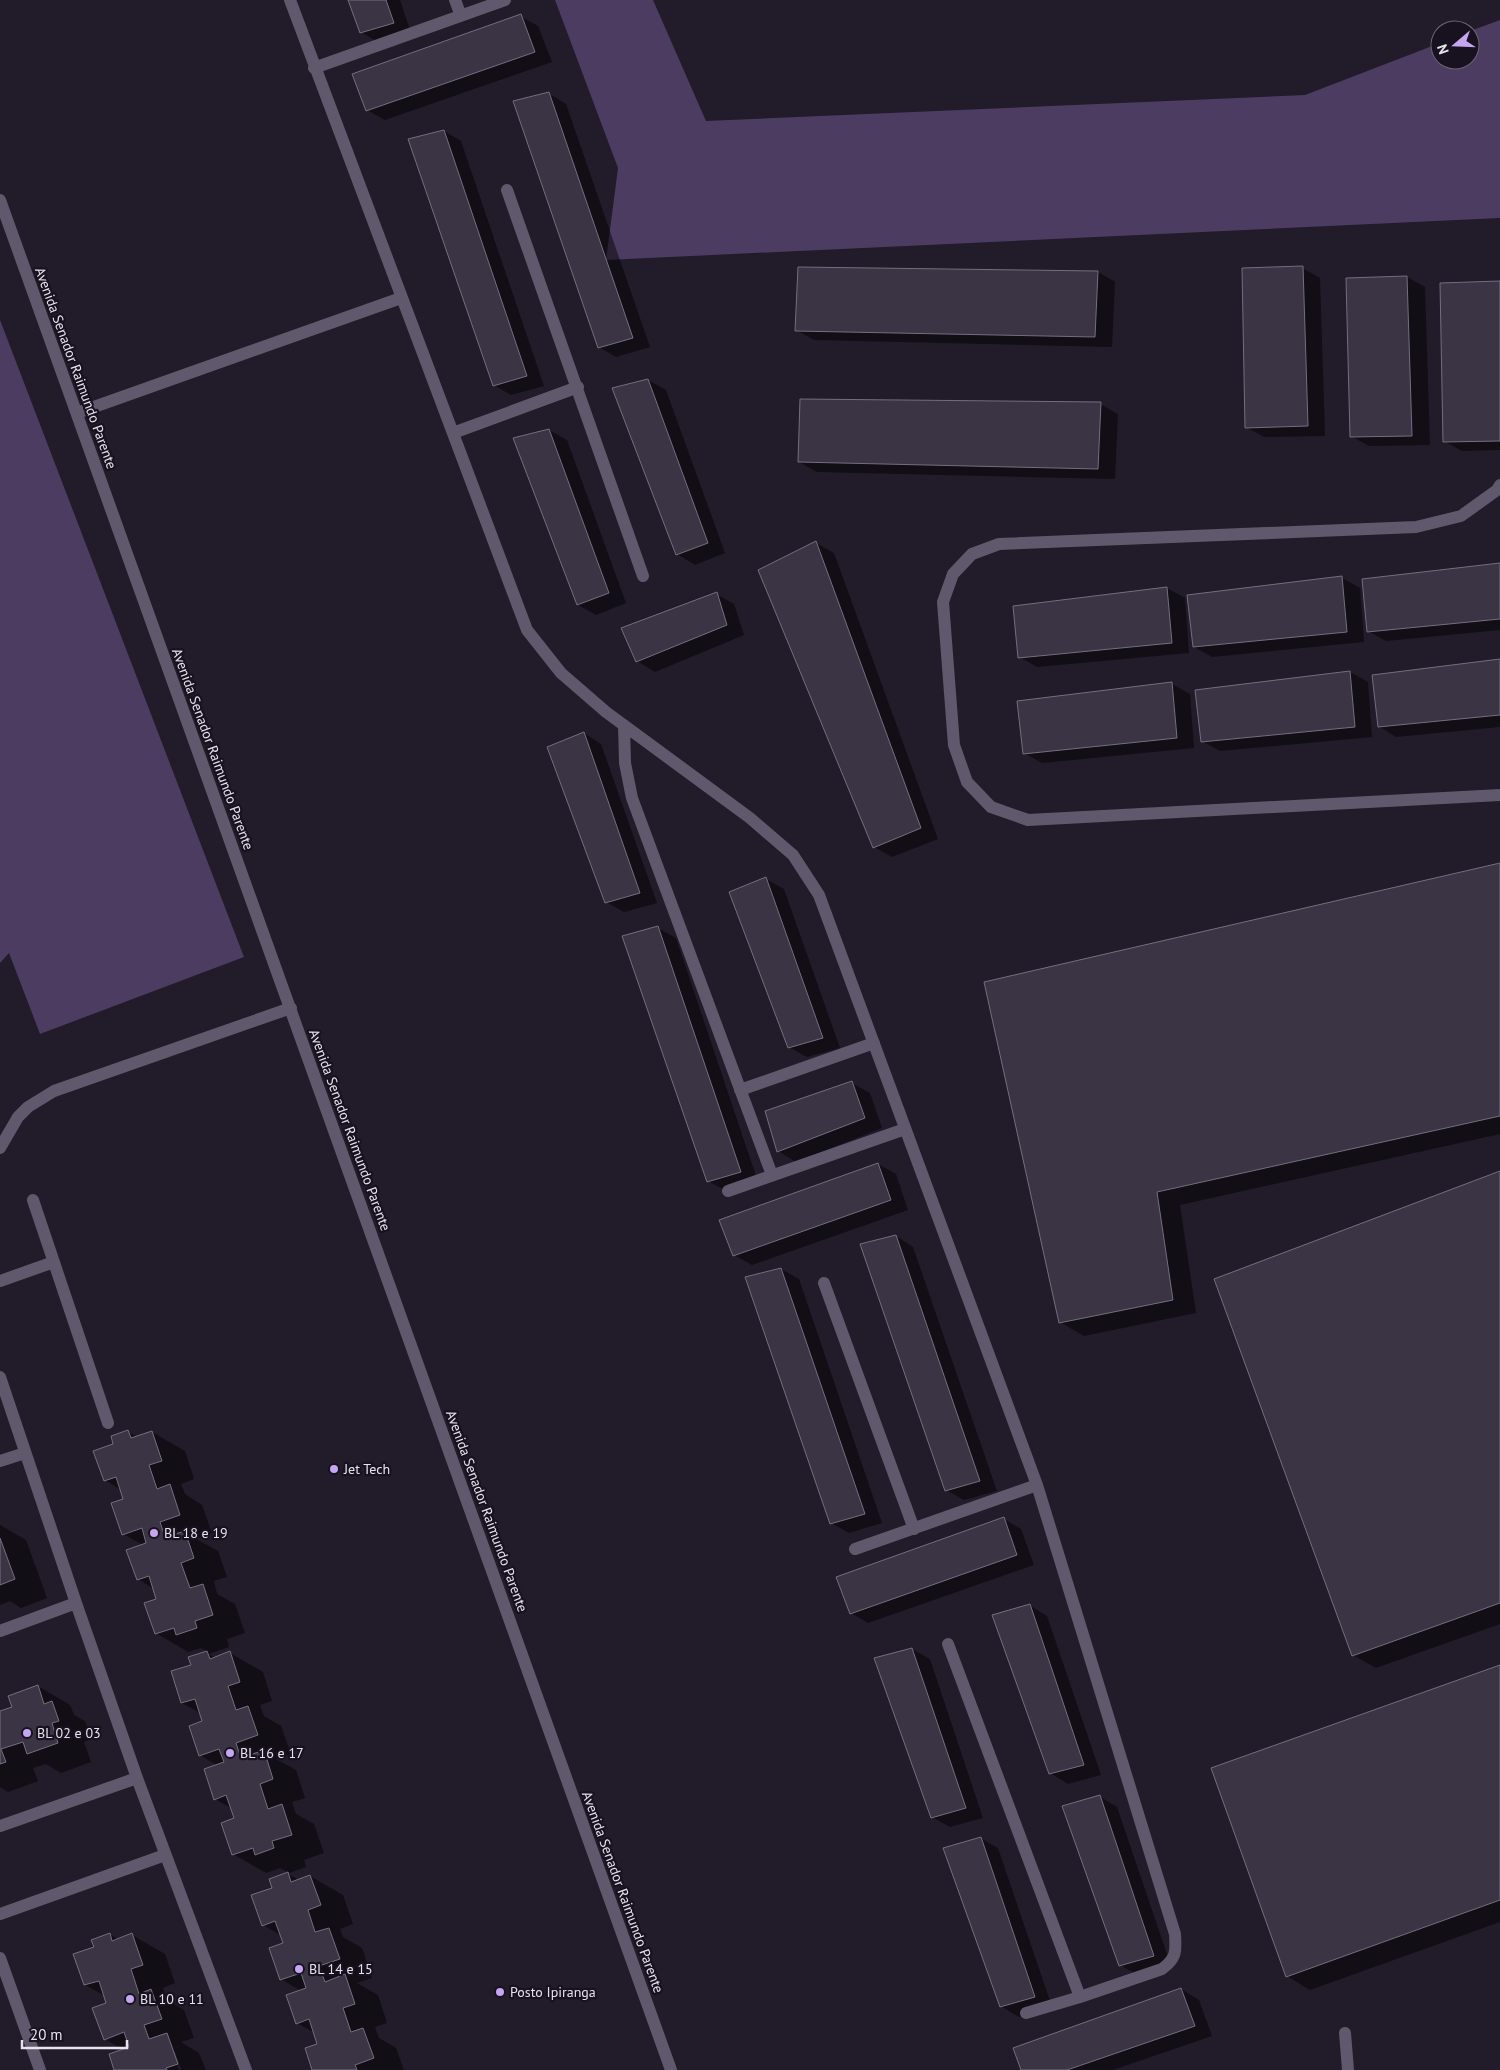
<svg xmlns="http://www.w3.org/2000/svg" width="1500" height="2070" font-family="'PT Sans',sans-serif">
  <rect width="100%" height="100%" fill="#211b2a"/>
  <path fill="#4c3c61" d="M555 0H653L706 121 1305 95 1440 43V60H1470V31L1500 20V218L606 260 618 168Z
    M0 320 244 957 40 1034 9 953 0 963Z"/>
  <path fill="#0007" d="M350 0H400L411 33 378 42 361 32Z
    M520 16 538 26 552 62 385 120 367 110Z
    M548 93 566 104 650 347 616 357 599 347Z
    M444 131 461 141 544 386 511 395 494 385Z
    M1302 268 1320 278 1325 436 1264 437 1246 427Z
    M1098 272 1115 282 1112 347 814 340 796 330Z
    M1407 277 1425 287 1430 445 1369 446 1351 436Z
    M1500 282V450L1462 451 1444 441Z
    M648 380 666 390 725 553 695 565 677 554Z
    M1100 404 1118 414 1115 479 817 472 799 462Z
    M549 430 567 440 626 603 596 615 578 605Z
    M816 543 834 553 938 839 892 857 874 847Z
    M1500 564V630L1386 641 1368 631Z
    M1342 578 1360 588 1364 642 1212 657 1194 647Z
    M1167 588 1185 598 1189 653 1037 667 1020 657 1014 607Z
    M716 594 734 604 744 635 655 672 637 661Z
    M1500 661V727L1396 737 1379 726Z
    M1350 672 1368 682 1372 737 1220 751 1202 741Z
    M1172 684 1190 694 1194 748 1042 763 1024 753Z
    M584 733 601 744 657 903 624 912 606 902Z
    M1500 864V1134L1180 1205 1196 1313 1084 1336 1060 1322 986 983Z
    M766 879 784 889 840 1048 807 1057 789 1047Z
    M658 928 676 938 758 1182 726 1191 708 1181Z
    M852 1083 870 1093 882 1128 796 1162 778 1151 767 1112Z
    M878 1164 896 1174 908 1210 752 1265 734 1255Z
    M1500 1173V1624L1376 1668 1353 1655Z
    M896 1236 913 1247 997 1491 964 1500 946 1490Z
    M781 1269 799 1279 882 1523 849 1533 831 1523Z
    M128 1432 138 1437 152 1432 185 1451 194 1479 181 1484 185 1494 202 1505 212 1533 196 1539 218 1551 227 1577 214 1581 217 1594 235 1604 245 1633 227 1639 229 1647 209 1654 216 1658 230 1653 263 1672 272 1701 260 1705 264 1716 281 1726 291 1754 276 1759 296 1770 305 1798 292 1802 296 1814 314 1824 324 1853 304 1860 306 1867 289 1873 280 1868 266 1873 233 1854 236 1819 232 1809 215 1799 218 1766 200 1755 204 1722 200 1713 182 1703 193 1666 190 1658 208 1652 201 1648 188 1652 156 1633 158 1600 154 1589 138 1579 143 1545 123 1534 125 1500 121 1490 105 1480 115 1444Z
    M1004 1519 1021 1529 1034 1565 868 1623 851 1613Z
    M0 1525 26 1540 47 1598 21 1608 10 1601 0 1605Z
    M1029 1605 1047 1616 1101 1775 1068 1784 1050 1773Z
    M912 1649 930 1659 983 1818 950 1827 932 1817Z
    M1500 1666V1922L1310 1990 1287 1976Z
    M38 1686 70 1705 74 1715 85 1721 91 1739 84 1742 91 1762 61 1773 46 1764 33 1768 38 1781 8 1792 0 1787V1712L13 1707Z
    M1099 1796 1117 1807 1171 1966 1138 1975 1120 1965Z
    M980 1838 998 1848 1052 2007 1019 2017 1001 2006Z
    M288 1874 299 1880 310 1876 343 1895 353 1924 340 1929 343 1937 362 1948 372 1978 357 1983 378 1995 387 2023 375 2027 379 2038 396 2048 404 2070H313L319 2045 315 2033 297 2023 301 1991 281 1979 285 1944 282 1936 263 1925 274 1889Z
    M110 1934 119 1940 132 1935 165 1954 175 1983 163 1988 167 2000 184 2010 194 2038 181 2042 199 2053 206 2070H179L181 2069 175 2052H172L179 2070H116L124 2050 105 2039 108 2004 105 1996 85 1985 96 1948Z
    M1181 1989 1199 2000 1212 2036 1113 2070H1023Z"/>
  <path fill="#3b3444" stroke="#756e80" d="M348 0H386L394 23 360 33Z
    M521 14 535 52 366 111 352 74Z
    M549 92 633 338 598 348 513 101Z
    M444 130 527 376 493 386 408 139Z
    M1303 266 1308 426 1245 428 1242 268Z
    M798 267 1098 271 1095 337 795 331Z
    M1407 276 1412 436 1350 437 1346 278Z
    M1500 281V441L1443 442 1440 283Z
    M648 379 708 543 676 555 612 388Z
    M800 399 1101 402 1098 469 798 462Z
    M549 429 609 593 577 605 513 438Z
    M816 541 921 828 873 848 758 570Z
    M1500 563V619L1367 632 1362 579Z
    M1342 576 1347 632 1193 647 1187 595Z
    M1167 587 1172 643 1018 658 1013 606Z
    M717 592 727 625 636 662 621 628Z
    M1500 659V715L1378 727 1372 675Z
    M1350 671 1355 727 1201 742 1195 690Z
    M1172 682 1177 738 1023 754 1017 701Z
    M584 732 640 893 605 903 547 747Z
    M1500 863V1116L1157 1192 1173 1300 1059 1323 984 982Z
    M766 877 823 1038 788 1048 729 892Z
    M658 926 741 1172 707 1182 622 936Z
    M852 1081 865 1118 777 1152 765 1111Z
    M878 1163 891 1200 733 1256 719 1220Z
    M1500 1171V1603L1352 1656 1214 1279Z
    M896 1235 980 1481 945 1491 860 1244Z
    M781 1268 865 1514 830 1524 745 1277Z
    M128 1430 131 1438 152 1431 162 1461 149 1465 157 1489 170 1484 180 1515 160 1522 165 1537 185 1531 194 1558 181 1563 190 1588 203 1584 213 1615 195 1621 197 1628 176 1635 174 1628 155 1634 144 1603 156 1599 149 1576 137 1580 126 1550 146 1543 142 1528 122 1535 111 1503 123 1499 116 1477 104 1481 93 1451 113 1444 111 1436Z
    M1004 1517 1017 1555 850 1614 836 1577Z
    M0 1538 15 1579 0 1585Z
    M1030 1604 1084 1765 1049 1774 992 1615Z
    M912 1648 966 1808 931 1818 874 1658Z
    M207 1651 210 1659 230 1651 240 1682 228 1686 236 1710 248 1706 258 1735 236 1743 241 1758 264 1750 273 1779 260 1784 268 1809 282 1804 292 1835 272 1841 274 1848 255 1855 253 1848 232 1855 221 1823 234 1818 226 1795 214 1800 204 1769 224 1762 219 1749 199 1756 189 1726 202 1721 195 1699 181 1703 171 1671 191 1665 188 1657Z
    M1500 1665V1900L1286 1977 1211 1768Z
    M38 1685 44 1704 52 1701 59 1721 52 1723 58 1743 27 1754 23 1742 1 1749 6 1762 0 1764V1711L12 1707 8 1696Z
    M1100 1795 1154 1956 1119 1966 1062 1806Z
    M981 1837 1035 1997 1000 2007 943 1848Z
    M288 1872 291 1882 310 1875 321 1905 308 1910 315 1932 329 1928 340 1959 319 1966 325 1982 345 1974 355 2004 343 2008 351 2032 363 2028 374 2058 355 2065 357 2070H312L305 2048 317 2044 309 2019 296 2024 286 1995 306 1988 301 1973 280 1980 269 1948 283 1943 275 1921 262 1926 251 1895 272 1888 269 1879Z
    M110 1933 112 1941 132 1933 143 1965 131 1969 139 1994 151 1989 162 2019 144 2025 149 2039 167 2033 178 2064 166 2068 167 2070H114L109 2054 129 2047 124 2032 104 2040 92 2008 106 2003 99 1981 84 1985 73 1954 94 1947 91 1940Z
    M1181 1988 1195 2026 1067 2070H1021L1013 2048Z"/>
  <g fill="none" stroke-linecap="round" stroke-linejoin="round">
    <path stroke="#60586c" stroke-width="12" d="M290 0 527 630 561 673 606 712 750 818 793 855 819 895 1037 1485 1175 1934C1176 1951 1177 1958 1162 1969L1080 1997 1026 2013
      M455 0 461 16
      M314 68 505 0
      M507 190 643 576
      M0 200 671 2070
      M77 413 401 298
      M453 433 578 387
      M1500 485 1497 490 1461 516 1416 527 999 544 972 554 953 574 943 602 954 745 967 782 991 807 1028 820 1500 795
      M624 725 625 763 632 798 772 1175
      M740 1090 874 1043
      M0 1148 18 1117 28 1107 54 1091 291 1008
      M728 1191 905 1129
      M33 1200 108 1423
      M0 1281 54 1262
      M824 1283 914 1529
      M0 1377 76 1603 137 1778 246 2070
      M0 1461 25 1453
      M855 1549 1037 1485
      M0 1631 76 1603
      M948 1644 1080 1997
      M0 1826 137 1778
      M0 1914 165 1855
      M0 1958 40 2070
      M1345 2033 1348 2070"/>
  </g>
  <g fill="#c6a6f0" stroke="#181220" stroke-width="2">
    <circle cx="334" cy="1469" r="5"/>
    <circle cx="154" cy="1533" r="5"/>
    <circle cx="27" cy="1733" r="5"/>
    <circle cx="230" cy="1753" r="5"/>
    <circle cx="299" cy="1969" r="5"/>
    <circle cx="500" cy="1992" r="5"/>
    <circle cx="130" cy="1999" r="5"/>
  </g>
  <g text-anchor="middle" stroke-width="4.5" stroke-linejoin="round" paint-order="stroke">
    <g font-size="14" fill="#e7e3ed" stroke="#181220">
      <text transform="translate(76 368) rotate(70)" y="5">Avenida Senador Raimundo Parente</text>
      <text transform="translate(213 749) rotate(70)" y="5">Avenida Senador Raimundo Parente</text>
      <text transform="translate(350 1130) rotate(70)" y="5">Avenida Senador Raimundo Parente</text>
      <text transform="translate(487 1511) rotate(70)" y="5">Avenida Senador Raimundo Parente</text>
      <text transform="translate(623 1892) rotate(70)" y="5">Avenida Senador Raimundo Parente</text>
    </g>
    <g font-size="14" fill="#e7e3ed" stroke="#181220" text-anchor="start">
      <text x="344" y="1474">Jet Tech</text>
      <text x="164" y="1538">BL 18 e 19</text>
      <text x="37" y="1738">BL 02 e 03</text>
      <text x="240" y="1758">BL 16 e 17</text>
      <text x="309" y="1974">BL 14 e 15</text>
      <text x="510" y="1997">Posto Ipiranga</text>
      <text x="140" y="2004">BL 10 e 11</text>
    </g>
  </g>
  <g transform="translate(1455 45) rotate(251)"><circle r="24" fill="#181220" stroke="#6b6672"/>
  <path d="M0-4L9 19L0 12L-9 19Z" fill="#c6a6f0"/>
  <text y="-8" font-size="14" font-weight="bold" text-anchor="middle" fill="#e7e3ed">N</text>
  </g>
  <path d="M22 2040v8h105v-8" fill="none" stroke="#e7e3ed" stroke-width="2.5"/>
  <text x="30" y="2040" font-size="15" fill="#e7e3ed" stroke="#181220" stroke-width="4" paint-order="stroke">20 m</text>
</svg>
